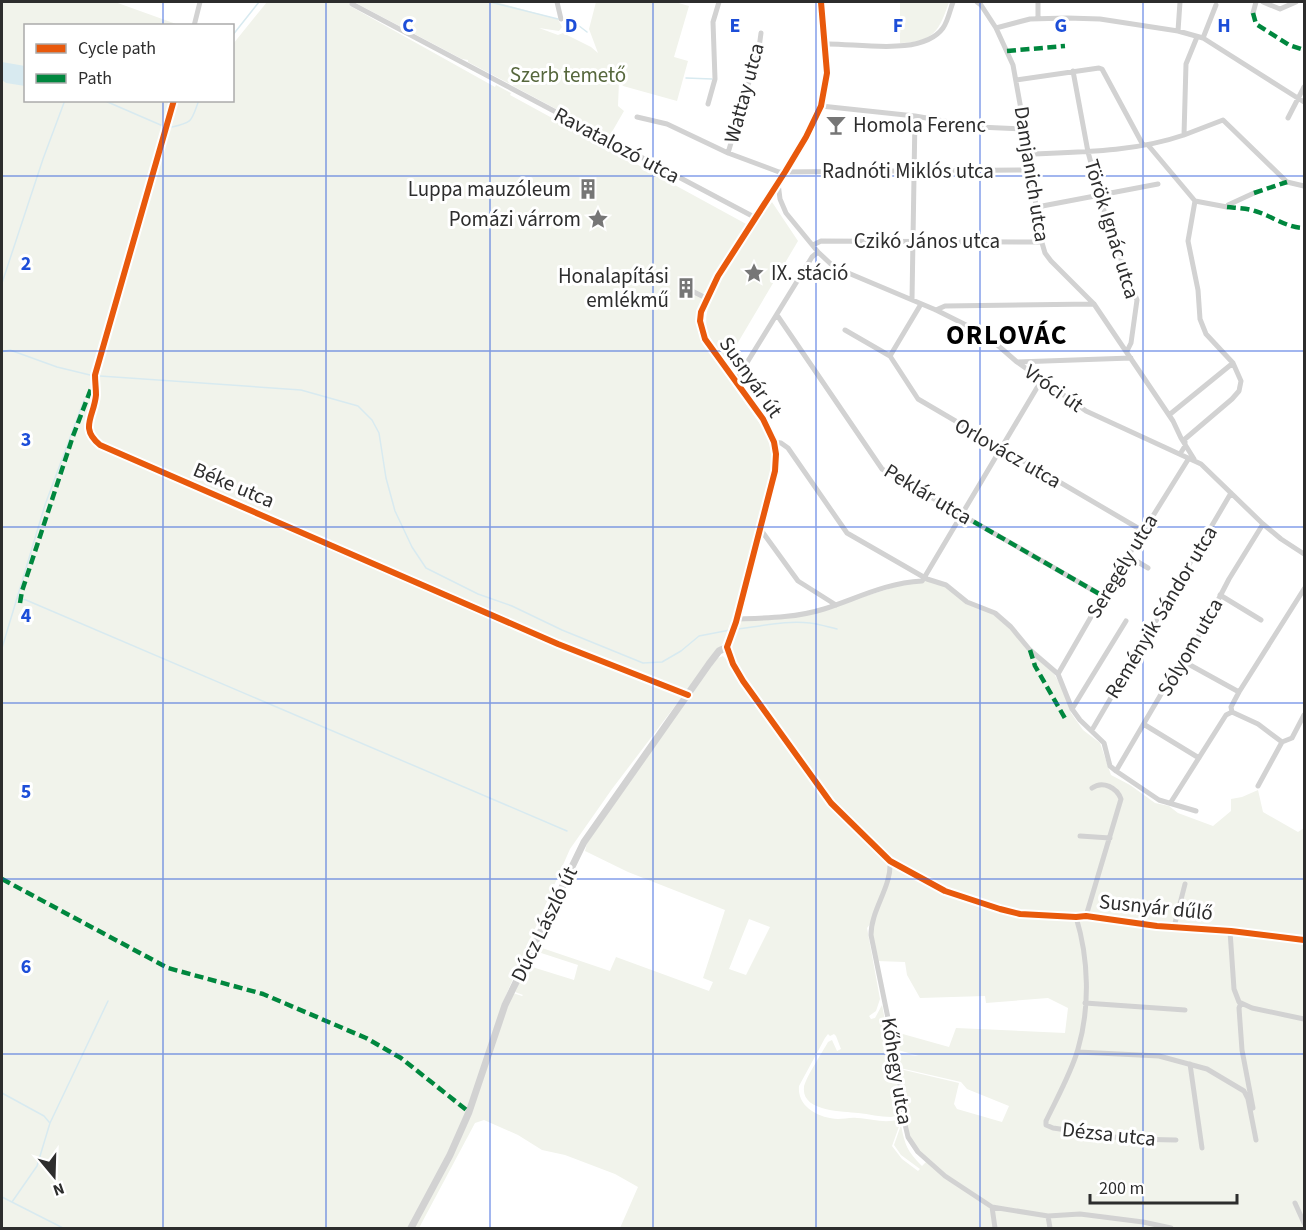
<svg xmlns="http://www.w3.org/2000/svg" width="1306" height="1230" font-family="'Source Sans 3',sans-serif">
  <rect width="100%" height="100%" fill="#fff"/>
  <path fill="#f1f3eb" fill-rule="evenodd" d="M2 2H115L179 25 26 26V100H232L233 44 267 2H349L350 6 495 87 496 85 511 93 510 95 748 225 702 296 697 323 704 345 768 435 773 466 732 619 723 643 612 789 570 849 502 1004 506 1011 513 993 522 996 523 995 515 992 533 952 539 947 610 971 616 957 709 991 713 982 703 978 725 910 628 872 585 851 587 843 705 674 718 658 723 656 727 660 726 642 733 619 784 617 821 610 924 578 946 585 967 602 995 613 1011 627 1034 656 1054 674 1063 689 1071 713 1083 730 1100 743 1111 775 1130 785 1155 803 1169 806 1178 813 1213 826 1231 811V799L1242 797 1258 790 1263 812 1298 832 1304 828V1228H620L638 1187 615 1174 565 1155 542 1150 518 1135 484 1120 475 1123 419 1228H2ZM749 919 770 927 746 975 729 969ZM874 919 872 935 876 961 905 962 907 975 920 998 985 996 986 1003 1048 998 1068 1008 1065 1033 956 1028 949 1047 892 1031 898 1050 919 1056 899 1054 897 1056 900 1068 961 1082 967 1089 1009 1106 1002 1122 957 1109 954 1104 959 1083 900 1069 905 1096 907 1129 914 1145 926 1162 922 1166C907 1151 905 1145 901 1125L894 1145 901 1155 920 1169 918 1171 902 1159 892 1146 901 1121 900 1119C885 1124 873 1119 857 1118 851 1117 844 1119 838 1119 819 1118 797 1107 799 1086L825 1038 828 1034 830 1036 834 1034 836 1036 841 1049 837 1051 832 1040 828 1042C823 1051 805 1079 804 1087 801 1112 843 1111 858 1113 869 1114 880 1117 891 1117 898 1116 900 1114 902 1107L882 1005 875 1018 871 1019 869 1016 876 1011 880 999 867 928ZM535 951 578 965 574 980 529 966Z
    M354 2H496L558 19 562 27 559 31 539 28 558 35 563 33 591 47 598 53 589 29 596 2H675L689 6 674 57 688 61 677 101 623 86 614 73 619 81 618 106 624 111 609 137 513 86 512 84 508 83 468 62V60L462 59Z
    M900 2H949C939 31 934 42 900 43Z
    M772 202 798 241 727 361C720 352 710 342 707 329 699 294 752 231 772 202Z"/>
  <path fill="#d8eaf0" d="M2 62 25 66V86L6 83 2 80Z"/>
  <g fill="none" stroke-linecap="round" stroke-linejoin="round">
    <path stroke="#d8eaf0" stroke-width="1.5" d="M490 2 558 19
      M565 21 574 22 587 32
      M232 36 259 2
      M686 78 712 79
      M103 100 163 126
      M172 127C194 122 191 121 199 100
      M2 283 43 159 65 100
      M2 352 10 350 57 367 90 375
      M100 376 301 390 358 406 372 420 379 433 386 478 395 511 412 547 426 568 478 594 512 606 562 630 643 663 662 662 681 651 699 636 730 630
      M17 598 26 600 567 831
      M735 629C760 627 784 620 810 623 819 624 828 627 837 629
      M2 648 45 505 84 400
      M2 1093 44 1116 49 1122
      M2 1197 63 1228
      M12 1202 37 1166 50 1123 108 1001"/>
    <path stroke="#d2d2d2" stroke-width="5" d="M557 2 561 19
      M977 2 981 5 996 28 1013 65 1029 154 1040 236 1045 253 1051 261 1094 304 1173 421 1181 438 1194 459
      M1263 2 1280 9 1296 2
      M352 4 756 218
      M1253 13 1256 2
      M1038 19V2
      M194 26 200 2
      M996 28 1030 19 1067 18 1100 19 1178 31 1203 38 1304 102
      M1178 31 1180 2
      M1203 38 1216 5
      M825 44C857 43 922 57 943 28 948 21 950 10 953 2
      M1073 71 1088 152 1109 229 1137 300 1131 343 1127 351
      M1016 80 1099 68 1102 69 1143 145
      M174 100 95 375C95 382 96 388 96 395 94 417 79 428 100 445L558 644 688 695
      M708 104 715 79 713 22 719 2
      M821 106 915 116 978 127 1025 129
      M637 117 667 124 728 153 779 172 1031 170
      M1288 118 1304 87
      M1184 135 1223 120 1287 182 1304 186
      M1148 145 1195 201
      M728 153 759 48 761 33
      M1029 154C1081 152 1135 152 1184 135L1186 64 1197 37
      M778 183 780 199 786 213 818 252 834 267 936 310 986 335 1017 362 1086 411 1201 464 1263 524 1281 539 1304 554
      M1195 201 1227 207 1228 205 1254 193
      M1037 207 1158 184
      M813 245 821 241 1042 242
      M692 291 706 298
      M912 300 915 116
      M921 304 890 356 918 399 1143 531
      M936 310 945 306 1094 304
      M777 315 882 469 1103 596
      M845 330 890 356
      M1017 362 1131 358
      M735 382 812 257 818 252
      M1169 415 1233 363
      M774 442 781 443 788 448 847 533 927 579 946 585 967 602 995 613 1011 627 1030 650 1058 674 1072 709 1080 720 1104 743 1110 766 1116 771 1159 800 1196 811
      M1180 454 1185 446V439L1232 399 1239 391 1241 381 1233 363 1206 334 1200 319 1198 290 1188 241 1195 201
      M761 530 798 581 836 605
      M1128 556 1148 568
      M924 578 1041 381
      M1220 595 1261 620
      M736 619C766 618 795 618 824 609 858 598 885 583 922 581L924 578
      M727 647 733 664 743 681 831 803 890 861 945 891 1000 909 1020 914 1076 917 1086 916 1157 926 1231 931 1304 940
      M1181 660 1239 692
      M1058 674 1103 596 1122 570 1128 556 1189 458
      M1072 709 1126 621
      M1232 712 1231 707 1239 692 1304 589
      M1232 712 1258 724 1282 742
      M1145 725 1199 758
      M1092 730 1231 493
      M1116 771 1181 660 1202 631 1229 579 1263 524
      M1258 786 1282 742 1292 738 1304 715
      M1171 802 1226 715 1232 712
      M1080 836 1110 838
      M890 861C892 887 871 909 871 935L898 1067 904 1120 908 1137 918 1152 945 1176 992 1207 1048 1216 1080 1214 1143 1222 1171 1228
      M1086 916 1121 799C1117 788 1103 780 1092 788
      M1076 917C1089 959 1090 1008 1078 1049 1072 1071 1056 1100 1046 1121V1125L1053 1128 1128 1139 1176 1140
      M1174 927 1185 884
      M1230 931 1234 989 1239 1002 1252 1008 1304 1019
      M1085 1003 1185 1010
      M1241 1003 1239 1008 1242 1050 1253 1108
      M1078 1052 1159 1056 1207 1069 1244 1091 1248 1099 1256 1140
      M1190 1064 1202 1148
      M1295 1203 1304 1223
      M992 1207 995 1228
      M1048 1216 1050 1228"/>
    <path stroke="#d2d2d2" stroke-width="7" d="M411 1228 450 1155 469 1112 505 1005 584 842 709 664 719 651 727 647 732 633 775 471 776 454 774 442 763 419 705 339 700 321 701 312 718 276 785 172 806 137 821 106 827 73 821 2"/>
    <path stroke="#00873e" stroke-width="4.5" stroke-dasharray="9 4.5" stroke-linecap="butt" d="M1253 13 1256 24 1289 45 1304 50
      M1007 51 1065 46
      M1254 193 1287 182
      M1227 207C1236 208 1247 208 1255 211 1272 216 1287 228 1304 228
      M962 515 1103 596
      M20 603 22 591 73 436 92 386
      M1030 650 1035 666 1066 720
      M2 879 168 968 263 994 366 1038 401 1058 469 1112"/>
    <g stroke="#fff" stroke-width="10">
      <path id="cycleway" d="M821 2 827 73 821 106 806 137 785 172 718 276 701 312 700 321 705 339 763 419 774 442 776 454 775 471 736 622 727 647 733 664 743 681 831 803 890 861 945 891 1000 909 1020 914 1076 917 1086 916 1157 926 1231 931 1304 940
        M174 100 95 375C95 382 96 388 96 395 94 417 79 428 100 445L558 644 688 695"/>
    </g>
    <use href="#cycleway" stroke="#e8590c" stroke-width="6"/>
  </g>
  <path fill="none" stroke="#1d4ed8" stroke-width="1.5" stroke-opacity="0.55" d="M163 2V26M326 2V1228M490 2V1228M653 2V1228M816 2V1228M980 2V1228M1143 2V1228M163 100V1228M2 176H1304M2 351H1304M2 527H1304M2 703H1304M2 879H1304M2 1054H1304"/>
  <defs>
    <g id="bar-bare" transform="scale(1.62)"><path d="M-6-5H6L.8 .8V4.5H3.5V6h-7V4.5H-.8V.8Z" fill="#767676" stroke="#fff" stroke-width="2.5" paint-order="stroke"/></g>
    <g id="building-bare" transform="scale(1.62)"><path d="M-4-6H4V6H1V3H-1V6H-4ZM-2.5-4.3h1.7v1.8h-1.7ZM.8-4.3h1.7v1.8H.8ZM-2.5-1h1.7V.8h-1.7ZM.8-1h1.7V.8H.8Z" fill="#767676" stroke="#fff" stroke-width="2.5" paint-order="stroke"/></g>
    <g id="sight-bare" transform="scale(1.62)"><path d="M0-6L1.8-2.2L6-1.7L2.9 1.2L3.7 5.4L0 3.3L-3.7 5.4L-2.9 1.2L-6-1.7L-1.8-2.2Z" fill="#767676" stroke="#fff" stroke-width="2.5" paint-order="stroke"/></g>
  </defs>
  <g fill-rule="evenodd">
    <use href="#bar-bare" x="836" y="125"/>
    <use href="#building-bare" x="588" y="189"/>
    <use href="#sight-bare" x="598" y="219"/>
    <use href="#sight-bare" x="754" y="273"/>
    <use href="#building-bare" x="686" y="288"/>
  </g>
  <g text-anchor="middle" stroke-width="6" stroke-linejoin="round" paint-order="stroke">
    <g font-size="21" fill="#56673c" stroke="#fff">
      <text x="568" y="82">Szerb temető</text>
    </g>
    <g font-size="21" fill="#2d2d2d" stroke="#fff">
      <text transform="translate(744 93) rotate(-75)" y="7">Wattay utca</text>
      <text transform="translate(617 145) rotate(28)" y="7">Ravatalozó utca</text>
      <text x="908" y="178">Radnóti Miklós utca</text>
      <text transform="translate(1032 174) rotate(81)" y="7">Damjanich utca</text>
      <text transform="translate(1112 229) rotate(73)" y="7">Török Ignác utca</text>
      <text x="927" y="248">Czikó János utca</text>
      <text transform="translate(751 377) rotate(55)" y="7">Susnyár út</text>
      <text transform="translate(1054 388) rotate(35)" y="7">Vróci út</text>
      <text transform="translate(1008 453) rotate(30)" y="7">Orlovácz utca</text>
      <text transform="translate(234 485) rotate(23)" y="7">Béke utca</text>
      <text transform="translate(928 494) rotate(31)" y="7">Peklár utca</text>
      <text transform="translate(1122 566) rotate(-59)" y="7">Seregély utca</text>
      <text transform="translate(1161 612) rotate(-59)" y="7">Reményik Sándor utca</text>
      <text transform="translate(1190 647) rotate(-60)" y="7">Sólyom utca</text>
      <text transform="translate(1156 907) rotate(6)" y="7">Susnyár dűlő</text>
      <text transform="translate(544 924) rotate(-64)" y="7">Dúcz László út</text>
      <text transform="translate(897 1071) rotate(81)" y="7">Kőhegy utca</text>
      <text transform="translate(1109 1134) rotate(6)" y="7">Dézsa utca</text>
    </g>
    <g font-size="21" fill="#2d2d2d" stroke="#fff" text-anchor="end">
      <text x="853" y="132" text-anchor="start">Homola Ferenc</text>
      <text x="571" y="196">Luppa mauzóleum</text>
      <text x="581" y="226">Pomázi várrom</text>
      <text x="771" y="280" text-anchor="start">IX. stáció</text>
      <text x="669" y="283">Honalapítási<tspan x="669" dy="24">emlékmű</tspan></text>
    </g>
    <g font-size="27" font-weight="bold" letter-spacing="1.5" fill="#000" stroke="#fff">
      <text x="1007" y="344">ORLOVÁC</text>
    </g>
  </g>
  <g font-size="20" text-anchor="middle" font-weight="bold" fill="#1d4ed8" stroke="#fff" stroke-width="6" stroke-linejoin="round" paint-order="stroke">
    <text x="408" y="32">C</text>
    <text x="571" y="32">D</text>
    <text x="735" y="32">E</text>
    <text x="898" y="32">F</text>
    <text x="1061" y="32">G</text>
    <text x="1224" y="32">H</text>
    <text x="26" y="270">2</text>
    <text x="26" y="446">3</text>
    <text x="26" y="622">4</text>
    <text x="26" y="798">5</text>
    <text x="26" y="973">6</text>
  </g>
  <rect width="1306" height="1230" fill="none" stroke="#2d2d2d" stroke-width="6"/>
  <rect x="24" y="24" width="210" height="78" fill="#ffffff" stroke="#ababab" stroke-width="1.5"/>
  <rect x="36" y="44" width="30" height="9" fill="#e8590c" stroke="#ababab" stroke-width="1.5"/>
  <text x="78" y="54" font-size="18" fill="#2d2d2d">Cycle path</text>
  <rect x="36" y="74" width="30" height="9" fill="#00873e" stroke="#ababab" stroke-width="1.5"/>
  <text x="78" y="84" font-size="18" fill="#2d2d2d">Path</text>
  <g transform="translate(54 1176) rotate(161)" stroke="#ffffff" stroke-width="4.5" paint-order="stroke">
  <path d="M0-4.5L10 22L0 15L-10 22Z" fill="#2d2d2d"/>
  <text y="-9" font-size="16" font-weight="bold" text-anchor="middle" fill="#2d2d2d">N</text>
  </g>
  <path d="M1090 1194v9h147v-9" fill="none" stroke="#2d2d2d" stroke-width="3"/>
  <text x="1099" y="1194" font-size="18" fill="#2d2d2d" stroke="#ffffff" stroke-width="4.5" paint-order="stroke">200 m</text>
</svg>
